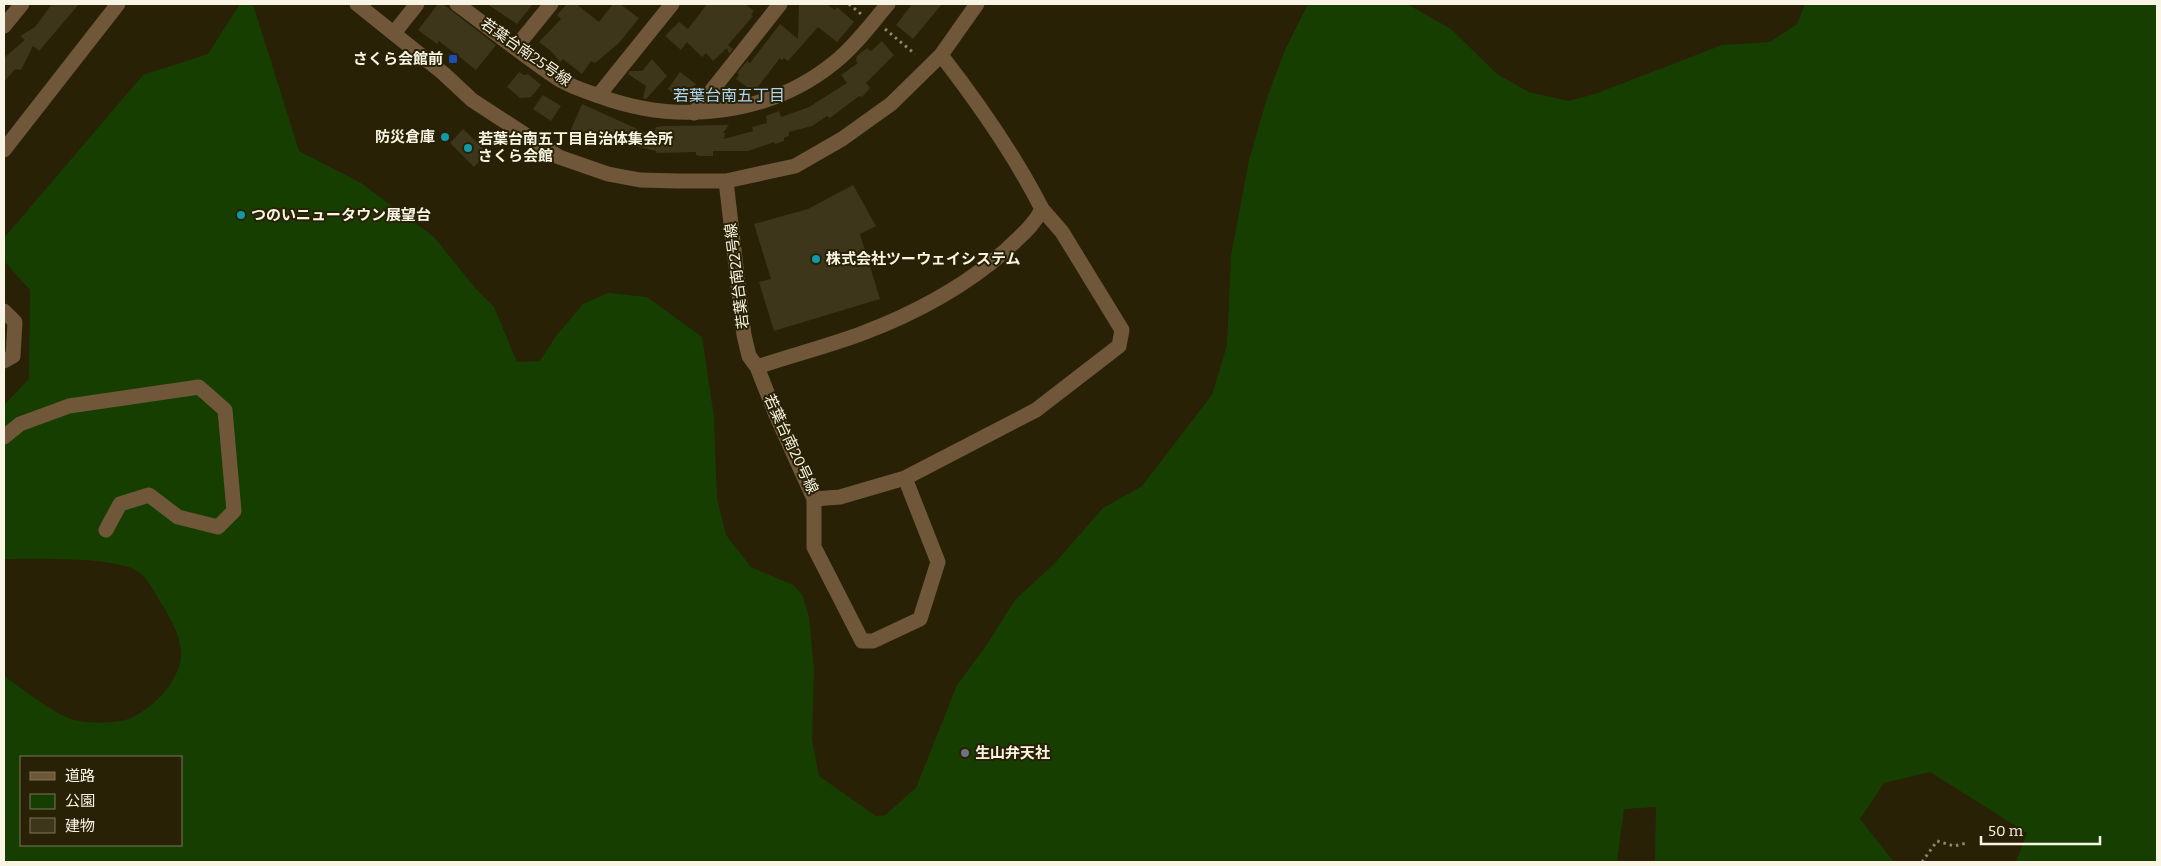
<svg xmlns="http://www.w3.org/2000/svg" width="2161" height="866" font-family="Bitter,'Noto Sans JP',serif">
  <rect width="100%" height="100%" fill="#292105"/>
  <path fill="#173e01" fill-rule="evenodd" d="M240 4H253L299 151 361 183 434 237 476 289 494 307 517 362 540 361 556 336 583 304 608 293 647 297 702 337 714 417 717 499 726 535 751 567 793 585 802 594 809 617 814 669 812 740 819 776 876 816 885 815 916 788 957 685 986 646 1015 600 1054 564 1103 508 1142 486 1212 395 1227 345 1231 256 1249 160 1267 98 1285 50 1308 4H1407L1451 29 1497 74 1529 92 1568 101 1595 94 1722 45 1770 42 1797 24 1805 4H2157V862H2016L2027 833 1930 772 1884 783 1860 819 1894 862H1655L1656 807 1624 809 1617 862H4V676C22 689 50 711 71 719 84 724 118 724 131 718 154 707 179 682 181 656 182 638 170 617 161 603 155 593 148 579 139 572 117 556 32 559 4 559V405L29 379 30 290 4 261V238L143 75 208 54ZM21 757H181V845H21Z"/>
  <path fill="#3d361a" d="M52 4H79L39 51 33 46 21 70 15 69 4 82V58L25 40 20 36 35 27Z
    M438 4H443L496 45 476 70 439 41 437 44 418 30Z
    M487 4H533L517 24Z
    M567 4H576L599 22 613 4H620L639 18 619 43 595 63 591 61 582 74 563 59 560 62 552 52 539 42 561 19 557 15Z
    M707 4H745L754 11 751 15 753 16 728 45 733 49 729 54 727 48 713 61 706 53 702 57 687 42 681 50 665 36 679 22 688 29Z
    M799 4H826L835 10 837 7 854 22 837 42 818 27 788 61 784 58 782 60 780 58 754 92 736 79 739 75 737 73 747 61 750 63 780 24 798 39Z
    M912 4H942L913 39 896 25Z
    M882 41 894 55 866 83 870 88 862 97 859 96 830 118 827 116 812 126 789 132V136L784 138V141L775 144 774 142 748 151H713V156H699L696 155V152L656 153V151L592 136V139L570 132 582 104 653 136 656 127 665 126 729 125 723 133H725L724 139 753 131 752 127 767 123 766 116 779 111 781 117 809 107 847 83 841 75 858 63 856 61 857 56 867 48 871 51Z
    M652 59 667 76 646 99 643 98 646 86 628 74 630 71H642Z
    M519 72 524 75 528 74 541 85 531 97 520 98 507 87Z
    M680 72 696 84 693 90 681 100 668 89Z
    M543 95 561 106 551 121 533 109Z
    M463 129 487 152 474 167 450 143Z
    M853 185 876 226 860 234 880 299 774 331 759 282 771 279 754 224 808 209Z"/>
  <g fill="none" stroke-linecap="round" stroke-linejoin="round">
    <path stroke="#8d8771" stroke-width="3" stroke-dasharray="2.5 4" stroke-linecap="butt" d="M849 4 861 14
      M885 29 915 54
      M1922 862 1937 841 1954 846 1967 843"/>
    <path stroke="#705739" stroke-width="15" d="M357 4 443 73 472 100 559 157 608 174 640 180 678 181H726L795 166 842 139 891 104 941 55 977 4
      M457 4C490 28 522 55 557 78 569 86 585 91 599 96 677 125 769 116 835 62 855 46 871 24 888 4
      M4 26 22 4
      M394 33 417 4
      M516 47 551 4
      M941 55C979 104 1014 154 1042 209 1033 227 1019 237 1005 251 964 287 913 314 863 333 829 346 792 355 757 367L776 415 814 499 840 497 905 478 1036 410 1119 346 1122 330 1062 232 1042 209
      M598 96 672 4
      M694 113 780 4
      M4 150 118 4
      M726 181 744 335 749 356 757 367
      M4 311 15 322 13 356 4 361
      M4 437 20 424 69 406 199 387 225 410 234 511 218 527 178 517 149 495 120 504 106 530
      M814 499V547L862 641H873L920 619 938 562 905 478"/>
  </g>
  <rect fill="#1a4fb4" stroke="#292105" stroke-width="2" x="448" y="54" width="10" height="10" rx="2.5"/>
  <g fill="#0f9aa8" stroke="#292105" stroke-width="2">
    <circle cx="445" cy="137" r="5"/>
    <circle cx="468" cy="148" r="5"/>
    <circle cx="241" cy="215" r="5"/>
    <circle cx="816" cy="259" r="5"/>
  </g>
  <circle fill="#6b7280" stroke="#292105" stroke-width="2" cx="965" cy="753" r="5"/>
  <g text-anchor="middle" stroke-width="4" stroke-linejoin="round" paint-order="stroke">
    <g font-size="15" fill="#f9f5e4" stroke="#292105">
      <text transform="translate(526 52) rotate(35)" y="5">若葉台南25号線</text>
      <text transform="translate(737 276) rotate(-97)" y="5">若葉台南22号線</text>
      <text transform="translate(791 444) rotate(65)" y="5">若葉台南20号線</text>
    </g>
    <g font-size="15" font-weight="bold" fill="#f9f5e4" stroke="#292105" text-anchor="start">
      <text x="443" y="64" text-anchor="end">さくら会館前</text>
      <text x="435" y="142" text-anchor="end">防災倉庫</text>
      <text x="478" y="144">若葉台南五丁目自治体集会所<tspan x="478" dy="17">さくら会館</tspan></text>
      <text x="251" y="220">つのいニュータウン展望台</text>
      <text x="826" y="264">株式会社ツーウェイシステム</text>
      <text x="975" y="758">生山弁天社</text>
    </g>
    <g font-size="16" fill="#add7f4" stroke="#292105">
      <text x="729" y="101">若葉台南五丁目</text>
    </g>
  </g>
  <rect width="2161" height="866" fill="none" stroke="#f9f5e4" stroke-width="10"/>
  <rect x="20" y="756" width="162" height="90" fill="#292105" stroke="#7c765e"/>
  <rect x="30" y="772" width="25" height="8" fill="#705739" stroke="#7c765e"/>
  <text x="65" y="781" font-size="15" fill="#f9f5e4">道路</text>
  <rect x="30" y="794" width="25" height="15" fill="#173e01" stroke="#7c765e"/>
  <text x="65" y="806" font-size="15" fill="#f9f5e4">公園</text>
  <rect x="30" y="818" width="25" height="15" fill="#3d361a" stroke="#7c765e"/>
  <text x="65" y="831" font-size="15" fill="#f9f5e4">建物</text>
  <path d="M1981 836v8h119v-8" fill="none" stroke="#f9f5e4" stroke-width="2.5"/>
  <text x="1988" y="836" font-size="15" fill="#f9f5e4" stroke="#292105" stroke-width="4" paint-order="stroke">50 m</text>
</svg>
